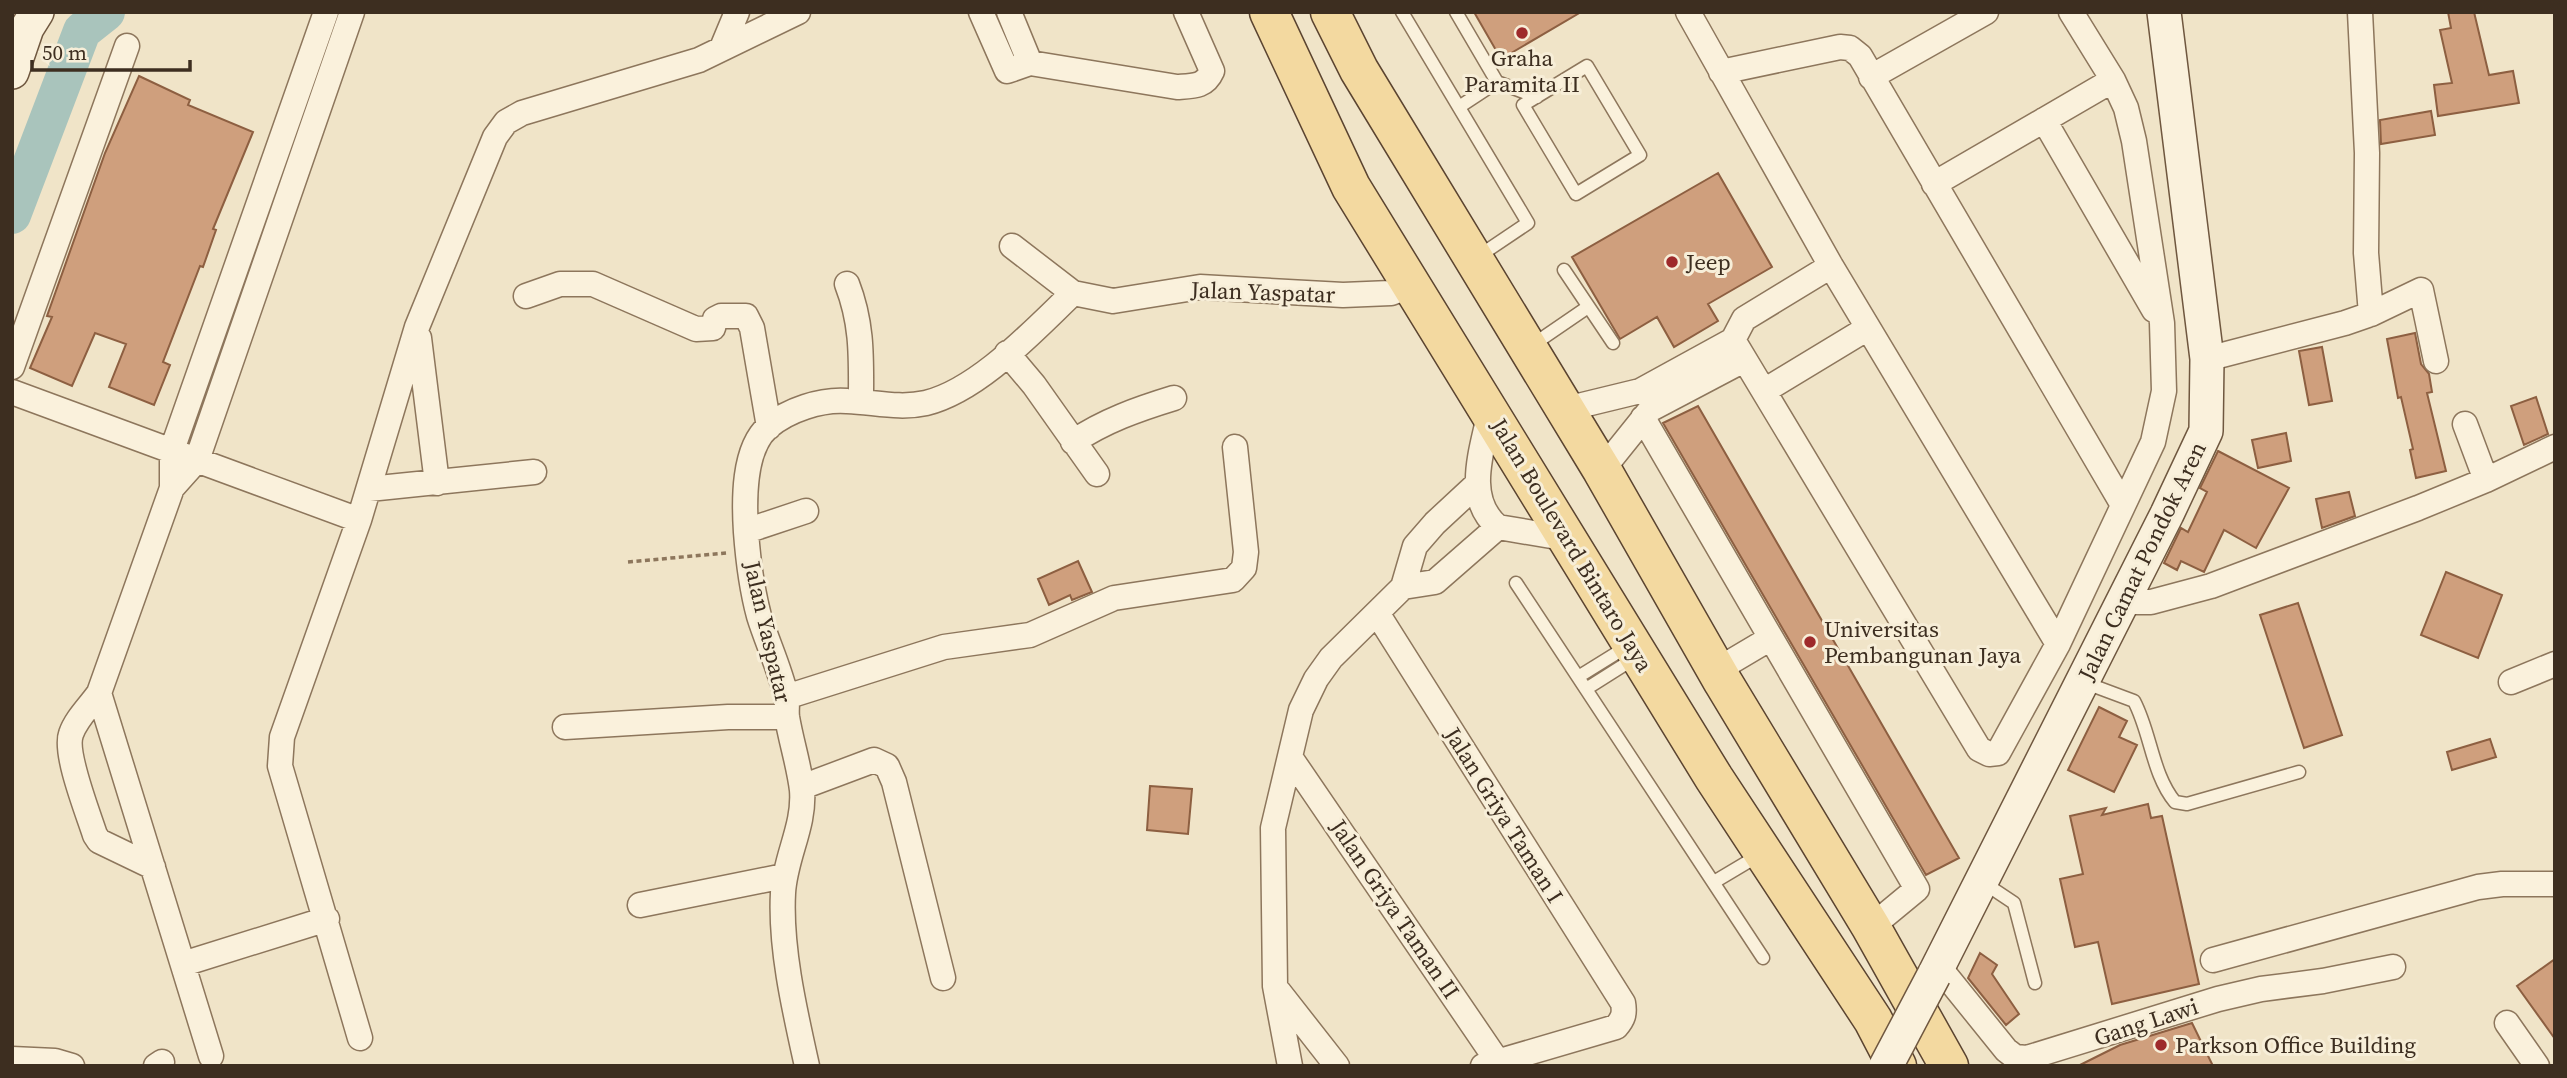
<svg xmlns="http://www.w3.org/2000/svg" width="2567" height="1078" font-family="'Source Serif 4',serif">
  <rect width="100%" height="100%" fill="#f0e4c8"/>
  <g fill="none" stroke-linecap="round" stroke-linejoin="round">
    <path stroke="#a9c4bc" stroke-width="38" d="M12 215 82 31 106 12"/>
  </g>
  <path fill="#cf9f7d" stroke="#8d5f41" stroke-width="2" d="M1474 12H1581L1501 59Z
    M2448 12H2474L2489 75 2513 71 2519 103 2438 116 2434 85 2452 83 2440 30 2451 28Z
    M139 76 190 100 188 105 253 132 213 229 216 230 203 267 200 266 163 362 170 365 154 405 109 387 126 344 95 333 72 386 30 368 52 317 47 316 105 153Z
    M2431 111 2435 135 2381 144 2380 120Z
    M1718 173 1772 267 1708 304 1718 321 1674 347 1657 317 1620 339 1572 257Z
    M2415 333 2421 364 2429 374 2432 392 2427 393 2446 471 2416 478 2410 450 2413 449 2401 397 2398 398 2387 339Z
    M2322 347 2332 401 2309 405 2299 351Z
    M2536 397 2548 434 2524 445 2511 406Z
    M1698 406 1959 858 1926 875 1663 423Z
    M2286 433 2291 461 2258 468 2252 440Z
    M2218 451 2289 488 2256 548 2224 530 2204 572 2181 561 2177 570 2164 563 2181 528 2188 532 2207 492 2200 488Z
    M2349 492 2355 516 2322 528 2316 499Z
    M1078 561 1092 592 1072 600 1070 595 1049 605 1038 579Z
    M2446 572 2502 595 2478 658 2421 635Z
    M2298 603 2342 735 2304 748 2260 615Z
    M2099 707 2127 721 2119 737 2137 745 2114 792 2068 770Z
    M2490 739 2496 757 2452 770 2447 752Z
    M1150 786 1192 789 1188 834 1147 830Z
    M2148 804 2151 818 2162 816 2199 984 2112 1004 2098 942 2075 947 2060 879 2083 874 2070 816 2106 808 2102 815Z
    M1980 953 1997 965 1992 974 2019 1014 2006 1025 1968 978Z
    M2555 959V1039L2517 986Z
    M2192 1023 2213 1066H2078L2120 1045Z"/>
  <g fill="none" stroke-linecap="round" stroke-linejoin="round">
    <g stroke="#8d765c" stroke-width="15">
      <path id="service" d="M1402 12 1528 223 1476 258
        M1456 12 1497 82 1459 107
        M1587 66 1640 155 1576 194 1523 105Z
        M1497 82 1537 97
        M1564 270 1613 343
        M1531 346 1588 307
        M1516 583 1763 958
        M1578 677 1628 646
        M2083 682 2134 701C2151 733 2152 774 2175 802L2187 804 2299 772
        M1586 689 1635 658
        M1714 882 1761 854
        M1984 883 2014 903 2035 983"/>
    </g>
    <g stroke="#8d765c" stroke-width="27">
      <path id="minor" d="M981 12 1007 71 1030 63 1177 87C1193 86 1205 87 1212 71L1186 12
        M1009 12 1030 63
        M1688 12 1831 266 2058 644
        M2360 12 2367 153 2366 253 2371 314
        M722 48 737 12
        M1721 72 1840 47 1850 48 1860 56 2123 505
        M1871 77 1986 12
        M2044 120 2154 310
        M1934 184 2113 80
        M1012 246 1073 293
        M847 284C863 325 861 360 861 402
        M526 296 560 284H593L696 329 713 328 715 319 721 316H746L752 328 769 427
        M419 338 437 483
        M1733 340 1979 749 1989 754 1998 753 2058 644 2153 442 2164 391 2162 323 2134 141 2126 108 2113 80 2071 12
        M1007 353 1034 385 1097 474
        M2207 359 2345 323 2371 314 2421 290 2436 361
        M12 367 127 46
        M1764 391 1868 328
        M12 392 359 520
        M1566 409 1640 391 1733 340 1744 319 1831 266
        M1490 411C1483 448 1463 498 1498 527L1569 539
        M1643 418 1917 889 1871 927
        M2465 424 2486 480
        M1073 442C1104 421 1138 409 1174 398
        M1602 470 1651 409 1744 360
        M172 488 197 460 352 12
        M369 489 534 472
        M746 531 806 511
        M1403 587 1435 582 1498 527
        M2124 598 2136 602H2151L2211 586 2418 508 2486 480 2555 447
        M1377 613 1623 1003C1625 1014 1623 1019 1616 1027L1483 1066
        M1717 670 1771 638
        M2511 682 2555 664
        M99 693C90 706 76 719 71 734 64 753 88 813 95 835L99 841 153 867
        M786 697 944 647 1030 635 1114 598 1233 580 1244 568 1246 552 1235 447
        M565 727 728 717H787
        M1290 757 1498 1062
        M802 787 874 760 887 766 894 782 943 978
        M640 905 784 876
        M2213 960 2478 887 2502 884H2555
        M183 964 327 919
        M1939 967 2006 1050 2015 1057 2027 1058 2218 999 2261 989 2323 981 2393 967
        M1279 992 1337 1066
        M2507 1023 2537 1066
        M360 1038 280 766 282 737 359 520 417 327 495 137 506 122 522 113 699 60 798 12
        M211 1056 99 693 172 488V450L326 12
        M12 1059 55 1061 72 1066
        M156 1066 162 1062
        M807 1066C795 1012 780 948 783 893 785 857 805 826 802 790 799 765 791 741 787 717 786 710 788 703 786 696 780 669 767 642 759 616 752 590 748 559 746 532 744 501 743 449 768 427 788 410 821 399 847 401 874 402 899 409 926 403 979 390 1034 330 1073 293L1113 301 1200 287 1343 295 1391 293 1410 286
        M1290 1066 1275 986 1273 828 1301 710 1316 679 1331 658 1403 587 1415 546 1435 523 1476 485"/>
    </g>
    <g stroke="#6f573f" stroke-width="36">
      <path id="secondary" d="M12 72 27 28 37 12
        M1934 975 2167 514 2206 431 2207 359 2164 12"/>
    </g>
    <g stroke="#5b4430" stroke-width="41">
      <path id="primary" d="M1269 12 1351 187 1714 778 1873 1020 1897 1066
        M1330 12 1359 70 1602 470 1723 682 1871 927 1949 1066"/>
    </g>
    <path stroke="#8d765c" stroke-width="3.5" stroke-dasharray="5 3.5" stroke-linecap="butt" d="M628 562 726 553"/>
    <use href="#service" stroke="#faf1dc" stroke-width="12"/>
    <use href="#minor" stroke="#faf1dc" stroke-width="24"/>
    <use href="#secondary" stroke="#faf1dc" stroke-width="33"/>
    <use href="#primary" stroke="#f3d9a0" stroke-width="38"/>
    <g stroke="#6f573f" stroke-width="36" stroke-linecap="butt">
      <path id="secondary-bridge" d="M1886 1066 1934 975"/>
    </g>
    <use href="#secondary-bridge" stroke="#faf1dc" stroke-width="33"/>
  </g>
  <g fill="#9e2a2b" stroke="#f7eed8" stroke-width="2.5">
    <circle cx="1522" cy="33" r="7"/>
    <circle cx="1672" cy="262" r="7"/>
    <circle cx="1810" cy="642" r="7"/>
    <circle cx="2161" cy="1045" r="7"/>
  </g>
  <g text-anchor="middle" stroke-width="6" stroke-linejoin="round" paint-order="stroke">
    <g font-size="23" fill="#3d2e20" stroke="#f7eed8" text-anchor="start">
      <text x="1522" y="66" text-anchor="middle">Graha<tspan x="1522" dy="26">Paramita II</tspan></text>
      <text x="1686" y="270">Jeep</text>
      <text x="1824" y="637">Universitas<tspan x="1824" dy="26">Pembangunan Jaya</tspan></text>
      <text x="2175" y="1053">Parkson Office Building</text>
    </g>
    <g font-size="23" fill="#3d2e20" stroke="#f7eed8">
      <text transform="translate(1263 292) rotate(2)" y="8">Jalan Yaspatar</text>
      <text transform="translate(1572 545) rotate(59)" y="8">Jalan Boulevard Bintaro Jaya</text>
      <text transform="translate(2142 561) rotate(-64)" y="8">Jalan Camat Pondok Aren</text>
      <text transform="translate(768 632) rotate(77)" y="8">Jalan Yaspatar</text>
      <text transform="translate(1504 815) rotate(58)" y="8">Jalan Griya Taman I</text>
      <text transform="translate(1395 909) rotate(56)" y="8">Jalan Griya Taman II</text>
      <text transform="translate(2146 1022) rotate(-18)" y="8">Gang Lawi</text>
    </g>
  </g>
  <rect width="2567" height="1078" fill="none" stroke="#3d2e20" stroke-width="28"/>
  <path d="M32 60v10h158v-10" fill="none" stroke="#3d2e20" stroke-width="3.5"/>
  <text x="42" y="60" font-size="21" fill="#3d2e20" stroke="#f7eed8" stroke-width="5" paint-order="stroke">50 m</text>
</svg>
